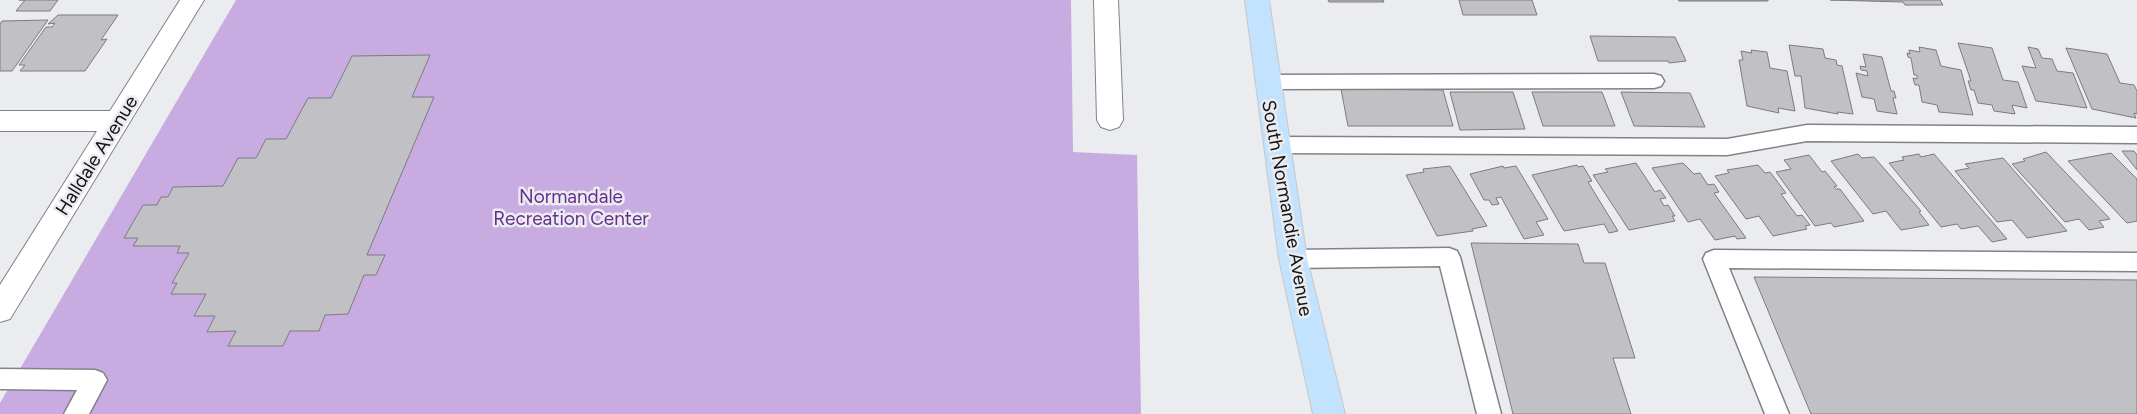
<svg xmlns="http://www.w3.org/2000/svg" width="2137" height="414" font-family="Figtree,sans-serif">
  <rect width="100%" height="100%" fill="#eaecf0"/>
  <path fill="#c8ace1" d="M236 0H1071L1073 152 1137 155 1141 414H0V403Z"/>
  <path fill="#c1c0c5" stroke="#7c7c80" d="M19 0H58L50 11H16L25 0Z
    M1328 0H1383L1384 2H1329Z
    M1459 0H1532L1537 15H1463Z
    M1678 0H1768V1H1679Z
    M1830 0H1940L1943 5H1905L1903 2Z
    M58 15H118L101 40 107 39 85 71H20L25 65H19L46 27H52L55 23 48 24Z
    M48 20 12 71H0V24L2 21Z
    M1590 36 1675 37 1686 61 1669 63 1668 61H1598Z
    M1958 43 1992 48 2003 80 2018 82 2027 108 2012 105 2015 114 1994 111 1992 105 1978 103 1974 90H1971L1968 81H1971Z
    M1789 45 1823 49 1825 58 1836 60 1837 65 1842 66 1853 114 1837 112 1838 114 1805 108 1801 76H1795Z
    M1919 47 1936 50 1941 66 1961 70 1973 115 1939 112 1937 105 1922 102 1919 85H1915L1913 78 1917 79V75H1914L1911 58 1908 57 1907 53 1910 54 1909 50 1920 52Z
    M2028 47 2038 49 2042 58 2052 59 2057 71 2073 73 2087 108 2036 101 2022 66 2036 68Z
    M2066 48 2107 54 2120 83 2134 85 2137 91V114L2134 113 2136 118 2092 109Z
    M1751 50 1767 52 1770 68 1787 71 1795 111 1778 108 1779 113 1747 106 1739 60H1743L1741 51 1752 53Z
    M1863 54 1882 57 1891 91H1894L1896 98H1893L1897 114 1877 111 1874 99 1862 97 1856 73 1868 76 1867 71 1861 70 1860 66 1866 67Z
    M430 55 412 97H434L367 255H385L376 275H364L348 314 325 315 319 331H290L283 346H228L236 331 207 332 215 316H194L206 294H171L177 283H172L189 253H177L180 246H133L138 238H124L143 205H157L161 197H168L173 187 223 186 238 158H256L266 139H286L308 98H331L352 56Z
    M1341 89 1443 90 1453 126H1348Z
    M1450 92H1513L1525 129 1460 130Z
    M1532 92H1602L1615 126H1543Z
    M1621 92 1690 93 1705 127 1634 126Z
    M2122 151H2134L2137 155V170Z
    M2046 152 2110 219 2099 221 2104 227 2089 230 2079 219 2065 222 2012 164 2025 161 2023 159Z
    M2111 153 2137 179V221L2127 223 2068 161Z
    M1858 154 1862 158 1874 157 1921 211 1919 212 1929 225 1901 230 1886 211 1873 214 1831 161Z
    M1919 154 1921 157 1934 154 2007 239 1992 242 1978 226 1961 229 1957 224 1941 227 1889 163 1904 160 1902 157Z
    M1809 155 1822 172 1825 171 1837 186 1834 187 1836 189H1840L1864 221 1834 227 1831 223 1815 226 1776 172 1791 169 1784 160Z
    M2003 158 2067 231 2027 238 2012 220 1997 222 1955 171 1969 168 1965 164Z
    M1636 163 1655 192 1660 190 1666 198 1660 199 1664 206 1668 205 1675 216H1672L1675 221 1629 230 1593 175 1608 172 1605 169Z
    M1683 163 1694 174 1700 173 1708 185 1714 184 1719 192 1714 193 1746 238 1737 239 1735 236 1715 240 1700 219 1688 222 1652 168Z
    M1577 165 1578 167 1583 166 1592 181 1588 182 1618 231 1609 233 1604 224 1564 231 1532 175Z
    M1758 165 1765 173 1770 172 1786 193 1781 194 1797 216 1802 215 1810 225 1805 226 1807 229 1773 236 1759 216 1746 219 1715 176 1729 173 1727 170Z
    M1450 166 1487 226 1472 229 1473 231 1437 236 1406 175 1424 172 1423 169Z
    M1503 166 1504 168 1516 166 1548 219 1536 222 1544 235 1524 239 1501 197 1496 198 1499 204 1492 205 1489 200H1484L1470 174Z
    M1471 243 1578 244 1584 263H1605L1635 358H1613L1631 414H1513Z
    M1754 277 2137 280V414H1811Z"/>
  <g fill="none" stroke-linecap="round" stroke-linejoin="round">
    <g stroke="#818386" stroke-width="3">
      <path id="service" d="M1654 74 1661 76 1664 81 1661 86 1654 88 1267 89 1260 87 1257 82 1260 77 1267 75Z
        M1807 125 2137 127V143L1807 141 1727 155 1276 153 1269 151 1266 145 1269 139 1276 137 1727 139Z
        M1449 248 1457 251 1460 257 1501 414H1477L1440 266 1293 268 1285 265 1282 259 1285 253 1293 250Z
        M1714 250 2137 253V271L1729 268 1789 414H1765L1703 259 1706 253Z
        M0 369 95 370 103 373 107 380 89 414H64L77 390 0 389Z"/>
    </g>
    <g stroke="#818386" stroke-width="2">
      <path id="minor" d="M180 0H204L10 319 0 322V285L97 131H0V111H110Z
        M1094 0H1118L1123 120 1119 127 1110 130 1101 127 1097 120Z"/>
    </g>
    <g stroke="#c7c7c7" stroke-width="2">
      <path id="primary" d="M1245 0H1269L1307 259 1345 414H1313L1279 259Z"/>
    </g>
    <use href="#service" fill="#fff" fill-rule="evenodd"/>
    <use href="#minor" fill="#fff" fill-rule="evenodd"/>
    <use href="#primary" fill="#c2e2fe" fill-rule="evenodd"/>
  </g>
  <g text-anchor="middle" stroke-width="5" stroke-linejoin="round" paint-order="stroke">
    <g font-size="19" fill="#141416" stroke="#eaecf0">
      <text transform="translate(96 155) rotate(-58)" y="7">Halldale Avenue</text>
      <text transform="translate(1288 208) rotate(80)" y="7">South Normandie Avenue</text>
    </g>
    <g font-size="19" fill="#672e8d" stroke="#eaecf0">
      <text x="571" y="203">Normandale<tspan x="571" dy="22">Recreation Center</tspan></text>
    </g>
  </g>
</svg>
